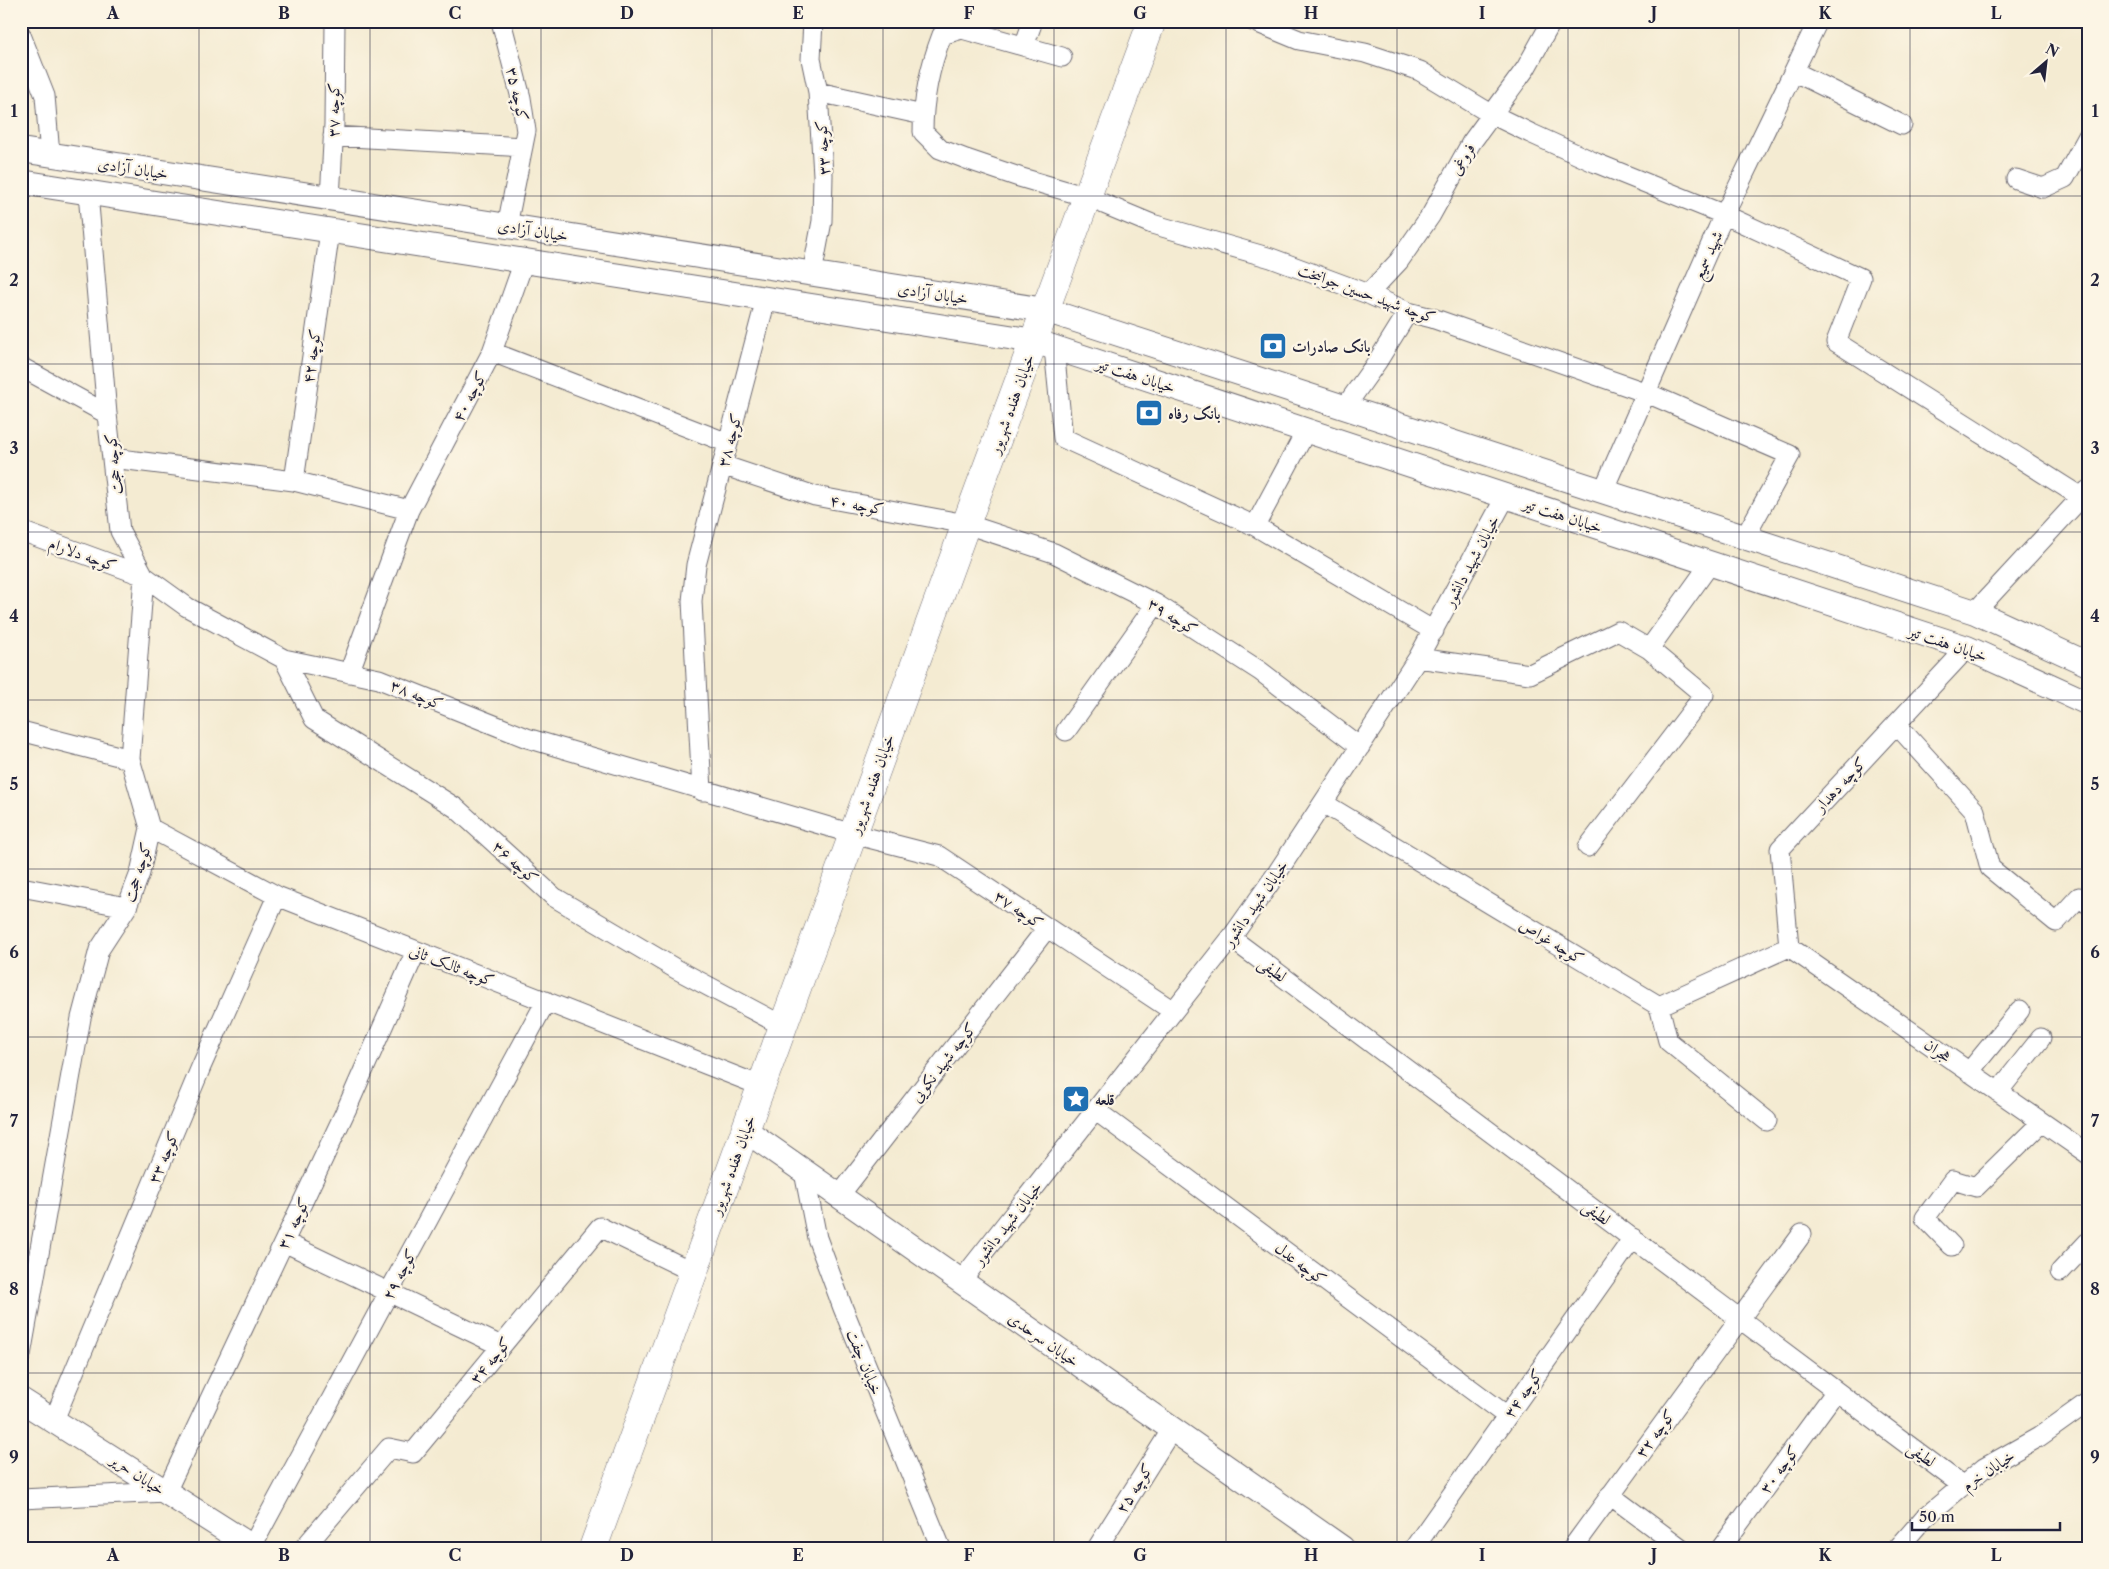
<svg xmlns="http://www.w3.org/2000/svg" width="2109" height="1569" font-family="'Libre Caslon Text',Amiri,serif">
  <rect width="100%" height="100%" fill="#fcf5e5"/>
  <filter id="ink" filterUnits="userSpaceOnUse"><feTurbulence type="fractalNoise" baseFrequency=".02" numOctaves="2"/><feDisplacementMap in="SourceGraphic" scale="10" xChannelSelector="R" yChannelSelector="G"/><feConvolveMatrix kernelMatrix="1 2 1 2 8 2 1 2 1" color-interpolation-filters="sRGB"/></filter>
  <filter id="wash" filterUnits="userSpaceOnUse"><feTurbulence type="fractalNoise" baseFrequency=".0096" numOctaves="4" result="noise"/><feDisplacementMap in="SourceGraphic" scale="20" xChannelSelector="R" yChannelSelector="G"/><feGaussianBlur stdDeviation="1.12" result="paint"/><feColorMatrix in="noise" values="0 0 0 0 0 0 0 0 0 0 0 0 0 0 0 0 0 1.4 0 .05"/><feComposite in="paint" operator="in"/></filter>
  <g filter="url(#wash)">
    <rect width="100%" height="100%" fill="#f4ebd2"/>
  </g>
  <g filter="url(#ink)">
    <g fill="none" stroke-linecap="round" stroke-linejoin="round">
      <g stroke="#6c6870" stroke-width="21">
        <path id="minor" d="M501 21 521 98 526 131 507 226
          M1253 21 1299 40 1365 53 1420 71 1491 114 1530 133 1596 163 1725 215 1861 278 1836 342 2081 497
          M21 35 45 96 50 155
          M1024 46 1033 21
          M1062 57 962 29 942 35C930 66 923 100 923 132L940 149 966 159 1019 177 1087 197 1152 224 1271 258 1368 294 1408 312 1432 318 1647 393 1790 455 1745 537
          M1795 72 1902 125
          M818 92 923 115
          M333 136 523 147
          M2016 179 2043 188 2065 178 2088 136
          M330 199 334 124 335 21
          M812 274 822 221 823 175 818 92 811 59 813 21
          M1368 294 1399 261 1431 215 1471 143 1526 68 1552 21
          M1054 348 1063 438 1255 526 1434 631
          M492 352 524 261
          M21 367 107 414
          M1345 407 1377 362 1408 312
          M112 458 294 481 409 510
          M722 465 815 496 966 524 1054 553 1156 604 1260 671 1360 747
          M294 481 330 231
          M1603 491 1718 228 1818 21
          M1255 526 1306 431
          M21 531 144 576 187 607 284 659 379 679 527 738 853 834 939 856 1173 1011
          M1975 612 2088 490
          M1649 649 1710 564
          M1418 658 1530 674 1618 631 1649 649 1704 695 1588 847
          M284 659 314 719 456 808 554 897 676 969 783 1026
          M349 673 409 510 492 352 728 443
          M1896 724 1975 811 1990 868 2056 922 2079 897 2088 904
          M21 731 130 759
          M1066 731 1156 604
          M702 791 692 601 696 565 766 299
          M1323 803 1659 1006 1789 947
          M150 828 277 896 761 1086
          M21 887 127 907
          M1231 938 1963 1486
          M1789 947 1780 849 1967 648
          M1789 947 2088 1154
          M1659 1006 1668 1041 1767 1121
          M1969 1072 2020 1010
          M1998 1092 2041 1038
          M1095 1110 1507 1416
          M804 1172 817 1238 843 1308 941 1548
          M839 1196 1047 928
          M284 1242 501 1346
          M1952 1246 1925 1218 1953 1180 1976 1187 2042 1122
          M2060 1272 2088 1242
          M961 1281 1231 938 1277 873 1418 658 1506 496
          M21 1355 81 1018 99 950 127 907 140 873 150 828 130 759 144 576 120 531 107 414 88 193
          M54 1420 201 1067 277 896
          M1610 1495 1681 1548
          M21 1499 166 1492 347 1108 416 951
          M251 1548 546 1001
          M304 1548 389 1448 413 1453 600 1227 693 1272
          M1097 1548 1172 1429
          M1414 1548 1633 1238
          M1572 1548 1802 1234
          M1721 1548 1836 1391
          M1898 1548 1924 1518 1984 1468 2039 1437 2088 1402"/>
      </g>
      <g stroke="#6c6870" stroke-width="26">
        <path id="tertiary" d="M21 150 1045 310 1975 612 2088 664
          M21 182 1034 341 1967 648 2088 703
          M745 1130 1342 1548
          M21 1400 254 1548"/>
      </g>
      <g stroke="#6c6870" stroke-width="29">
        <path id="secondary" d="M593 1548 966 524 1152 21"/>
      </g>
      <use href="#minor" stroke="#fff" stroke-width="19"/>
      <use href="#tertiary" stroke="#fff" stroke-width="24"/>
      <use href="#secondary" stroke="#fff" stroke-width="28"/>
    </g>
  </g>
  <path fill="none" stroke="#22223b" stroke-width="1" stroke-opacity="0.55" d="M199 21V1548M370 21V1548M541 21V1548M712 21V1548M883 21V1548M1054 21V1548M1226 21V1548M1397 21V1548M1568 21V1548M1739 21V1548M1910 21V1548M21 196H2088M21 364H2088M21 532H2088M21 700H2088M21 869H2088M21 1037H2088M21 1205H2088M21 1373H2088"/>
  <defs>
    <g id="bank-square" transform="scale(1.4375)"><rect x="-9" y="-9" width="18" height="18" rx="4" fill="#1f6fb2" stroke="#fcf5e5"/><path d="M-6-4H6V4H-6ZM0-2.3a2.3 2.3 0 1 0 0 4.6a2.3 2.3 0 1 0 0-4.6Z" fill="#fff"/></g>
    <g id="sight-square" transform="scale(1.4375)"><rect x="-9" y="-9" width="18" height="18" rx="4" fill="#1f6fb2" stroke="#fcf5e5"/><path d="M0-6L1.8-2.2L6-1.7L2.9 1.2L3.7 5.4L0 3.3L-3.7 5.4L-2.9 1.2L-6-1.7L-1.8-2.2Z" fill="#fff"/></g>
  </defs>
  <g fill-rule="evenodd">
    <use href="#bank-square" x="1273" y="346"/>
    <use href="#bank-square" x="1149" y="413"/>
    <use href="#sight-square" x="1076" y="1099"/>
  </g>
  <g text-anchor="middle" stroke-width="4.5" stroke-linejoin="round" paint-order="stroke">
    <g font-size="16" fill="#22223b" stroke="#fcf5e5">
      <text transform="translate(518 94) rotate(78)" y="6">کوچه ۳۵</text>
      <text transform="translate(333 110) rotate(-89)" y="6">کوچه ۳۷</text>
      <text transform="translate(822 148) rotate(-93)" y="6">کوچه ۳۳</text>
      <text transform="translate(1462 159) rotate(-60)" y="6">فروغی</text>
      <text transform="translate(133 168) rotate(9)" y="6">خیابان آزادی</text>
      <text transform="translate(533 230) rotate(9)" y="6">خیابان آزادی</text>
      <text transform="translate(1707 255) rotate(-66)" y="6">شهید سمیع</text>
      <text transform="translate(933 293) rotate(9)" y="6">خیابان آزادی</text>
      <text transform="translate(1367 293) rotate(20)" y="6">کوچه شهید حسین جوانبخت</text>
      <text transform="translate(311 356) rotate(-82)" y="6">کوچه ۴۲</text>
      <text transform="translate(1136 375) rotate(18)" y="6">خیابان هفت تیر</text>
      <text transform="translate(469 396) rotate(-62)" y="6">کوچه ۴۰</text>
      <text transform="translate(1011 404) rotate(-70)" y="6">خیابان هفده شهریور</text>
      <text transform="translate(729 440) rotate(-75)" y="6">کوچه ۳۸</text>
      <text transform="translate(113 464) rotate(-96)" y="6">کوچه حجت</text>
      <text transform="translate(857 504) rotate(10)" y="6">کوچه ۴۰</text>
      <text transform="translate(1563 515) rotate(18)" y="6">خیابان هفت تیر</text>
      <text transform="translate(83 554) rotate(20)" y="6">کوچه دلارام</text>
      <text transform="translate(1471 561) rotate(-62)" y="6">خیابان شهید دانشور</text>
      <text transform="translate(1173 616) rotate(32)" y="6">کوچه ۳۹</text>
      <text transform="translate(1948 643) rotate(19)" y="6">خیابان هفت تیر</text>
      <text transform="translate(417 694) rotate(22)" y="6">کوچه ۳۸</text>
      <text transform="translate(871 784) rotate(-70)" y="6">خیابان هفده شهریور</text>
      <text transform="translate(1840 784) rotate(-47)" y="6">کوچه دهدار</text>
      <text transform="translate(516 862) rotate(42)" y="6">کوچه ۳۶</text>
      <text transform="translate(137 872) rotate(-73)" y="6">کوچه حجت</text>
      <text transform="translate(1255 903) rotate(-55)" y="6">خیابان شهید دانشور</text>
      <text transform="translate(1019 909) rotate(34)" y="6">کوچه ۳۷</text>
      <text transform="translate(1552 941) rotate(31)" y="6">کوچه غواص</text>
      <text transform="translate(452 965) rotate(21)" y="6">کوچه ثالک ثانی</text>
      <text transform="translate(1273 969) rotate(37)" y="6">لطیفی</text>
      <text transform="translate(1938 1050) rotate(35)" y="6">هجران</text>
      <text transform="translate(943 1062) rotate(-52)" y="6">کوچه شهید نکویی</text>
      <text transform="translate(163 1157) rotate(-67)" y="6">کوچه ۳۳</text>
      <text transform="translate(732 1165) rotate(-70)" y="6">خیابان هفده شهریور</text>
      <text transform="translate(1597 1212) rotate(37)" y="6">لطیفی</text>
      <text transform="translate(293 1223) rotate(-65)" y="6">کوچه ۳۱</text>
      <text transform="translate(1007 1223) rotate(-52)" y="6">خیابان شهید دانشور</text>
      <text transform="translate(1301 1263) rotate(37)" y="6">کوچه عدل</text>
      <text transform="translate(399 1274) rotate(-62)" y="6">کوچه ۲۹</text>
      <text transform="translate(1044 1339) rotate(35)" y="6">خیابان سرحدی</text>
      <text transform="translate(490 1360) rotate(-51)" y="6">کوچه ۳۴</text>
      <text transform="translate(865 1362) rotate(68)" y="6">خیابان چفت</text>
      <text transform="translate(1523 1393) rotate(-55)" y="6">کوچه ۳۴</text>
      <text transform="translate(1655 1433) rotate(-54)" y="6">کوچه ۳۲</text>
      <text transform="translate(1922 1454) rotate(37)" y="6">لطیفی</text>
      <text transform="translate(1779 1469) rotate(-54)" y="6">کوچه ۳۰</text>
      <text transform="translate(1988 1470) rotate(-34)" y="6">خیابان خرم</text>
      <text transform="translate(138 1474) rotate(33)" y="6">خیابان حریر</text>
      <text transform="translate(1134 1488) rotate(-58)" y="6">کوچه ۲۵</text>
    </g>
    <g font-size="16" font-weight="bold" fill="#22223b" stroke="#fcf5e5" text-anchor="start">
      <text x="1292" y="352">بانک صادرات</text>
      <text x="1168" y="419">بانک رفاه</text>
      <text x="1095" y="1105">قلعه</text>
    </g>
  </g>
  <rect width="2109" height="1569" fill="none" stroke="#fcf5e5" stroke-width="55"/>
  <g transform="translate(2046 62) rotate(28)" stroke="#fcf5e5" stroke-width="4" paint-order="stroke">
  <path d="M0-4L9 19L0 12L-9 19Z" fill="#22223b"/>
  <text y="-8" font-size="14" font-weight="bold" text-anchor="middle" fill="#22223b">N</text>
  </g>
  <path d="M1912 1522v8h148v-8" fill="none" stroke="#22223b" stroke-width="2.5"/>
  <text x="1919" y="1522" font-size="15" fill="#22223b" stroke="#fcf5e5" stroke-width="4" paint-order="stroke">50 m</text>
  <rect x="28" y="28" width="2054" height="1514" fill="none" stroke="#22223b" stroke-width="2"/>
  <g font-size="16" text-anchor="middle" font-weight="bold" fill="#22223b">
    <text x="113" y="19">A</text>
    <text x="284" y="19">B</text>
    <text x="455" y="19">C</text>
    <text x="627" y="19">D</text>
    <text x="798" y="19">E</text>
    <text x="969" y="19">F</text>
    <text x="1140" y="19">G</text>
    <text x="1311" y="19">H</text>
    <text x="1482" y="19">I</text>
    <text x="1654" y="19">J</text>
    <text x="1825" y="19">K</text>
    <text x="1996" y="19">L</text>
    <text x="14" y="117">1</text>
    <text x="2095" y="117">1</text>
    <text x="14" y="286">2</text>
    <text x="2095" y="286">2</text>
    <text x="14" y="454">3</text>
    <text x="2095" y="454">3</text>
    <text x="14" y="622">4</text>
    <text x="2095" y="622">4</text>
    <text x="14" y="790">5</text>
    <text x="2095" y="790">5</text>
    <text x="14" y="958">6</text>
    <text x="2095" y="958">6</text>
    <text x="14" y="1127">7</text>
    <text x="2095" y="1127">7</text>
    <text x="14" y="1295">8</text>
    <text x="2095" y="1295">8</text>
    <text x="14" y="1463">9</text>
    <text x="2095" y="1463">9</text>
    <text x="113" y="1561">A</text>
    <text x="284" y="1561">B</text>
    <text x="455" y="1561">C</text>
    <text x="627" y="1561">D</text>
    <text x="798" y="1561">E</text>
    <text x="969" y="1561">F</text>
    <text x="1140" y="1561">G</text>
    <text x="1311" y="1561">H</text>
    <text x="1482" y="1561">I</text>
    <text x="1654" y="1561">J</text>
    <text x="1825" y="1561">K</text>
    <text x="1996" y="1561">L</text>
  </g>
</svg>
